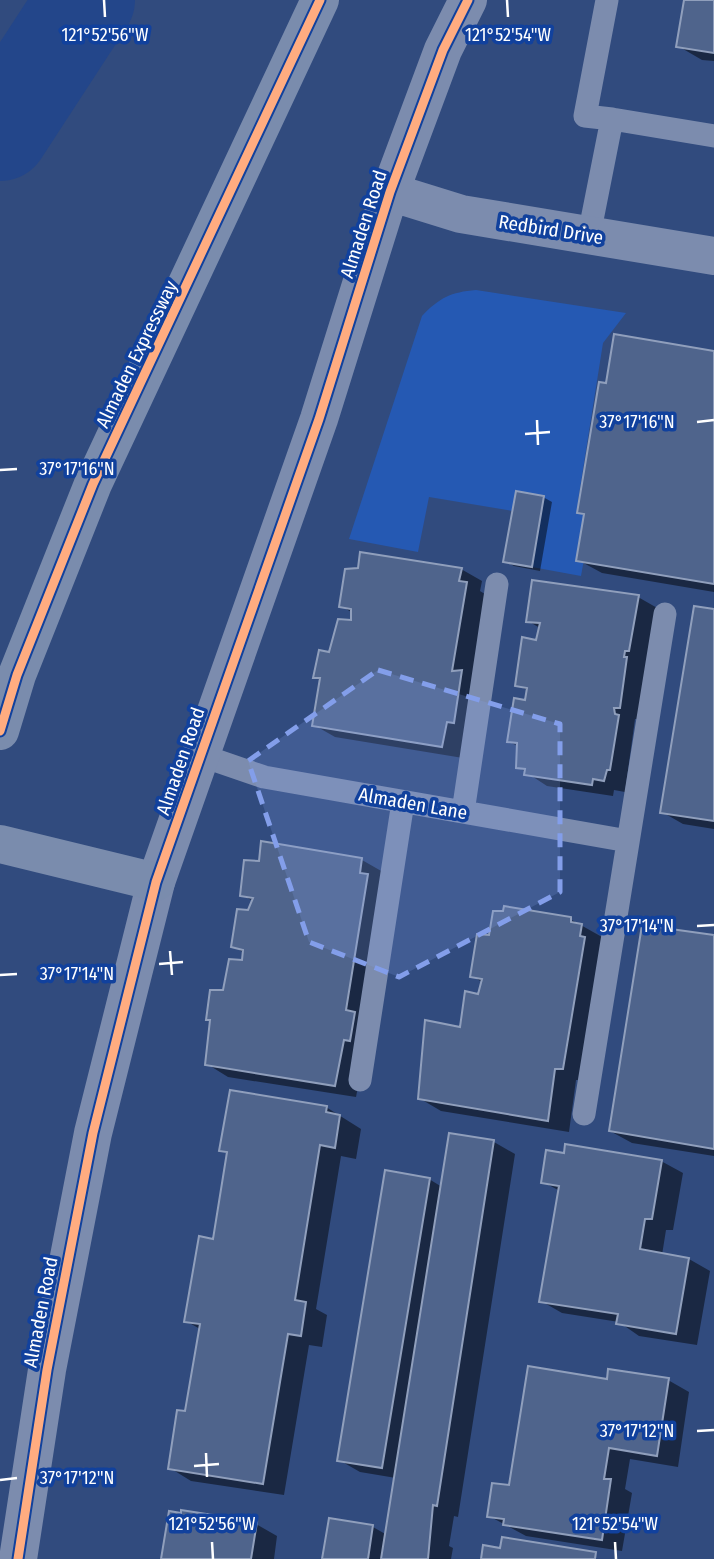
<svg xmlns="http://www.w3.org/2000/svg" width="714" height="1559" font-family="'Fira Sans Condensed',sans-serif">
  <rect width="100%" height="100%" fill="#314b7e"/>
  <path fill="#2559b3" d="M476 290 626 313 603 343 578 501 594 504 581 576 532 567 544 496 516 491 513 511 429 497 418 552 349 539 422 316C439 298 451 292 476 290Z"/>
  <path fill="#0007" d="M686 0H714V61L702 60 678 46Z
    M714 353V592L602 573 578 560 585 516 579 512 607 385Z
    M543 497 552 502 540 571 514 566 505 561Z
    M461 569 482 581 480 591 488 596 463 758 335 737 314 725 321 681 315 677 352 622 353 613 341 606Z
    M638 597 659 609 640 719H635L625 792 614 790 613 796 547 786 518 767 519 747 508 741 527 703 529 691 517 685 540 628 528 621Z
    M714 610V829L683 824 662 812Z
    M362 860 383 872 365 1051 356 1097 228 1077 207 1064 212 1021 208 1019 243 962 244 953 233 946 253 901 242 895Z
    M570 919 602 937 584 1080H576L569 1132 441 1111 419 1098 479 997 482 982 472 976 490 936Z
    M714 937V1156L632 1143 610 1131Z
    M326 1107 361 1129 356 1159 341 1156 316 1309 327 1315 322 1347 309 1345 284 1495 191 1481 170 1468 187 1413 200 1329 186 1321 215 1241 229 1154 221 1150Z
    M450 1135 494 1142 515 1154 458 1517 454 1516 449 1546 453 1548 451 1559H323L373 1527 387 1535 396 1478 360 1472 339 1460 429 1179 442 1187Z
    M661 1161 683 1173 673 1230H666L662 1255 689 1259 710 1271 697 1345 639 1336 619 1322 562 1313 541 1301 560 1191 543 1182Z
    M668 1380 689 1392 678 1467 630 1459 625 1489 632 1493 622 1551 526 1536 489 1516 511 1487 608 1381Z
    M256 1524 277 1536 274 1559H163Z"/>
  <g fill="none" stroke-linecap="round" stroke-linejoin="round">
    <path stroke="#23468a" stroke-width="98" d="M0 132 86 0"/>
  </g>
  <path fill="#4f648c" stroke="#909fbc" stroke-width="2" d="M684 0H714V53L676 47Z
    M614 334 714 351V584L576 561 584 514 577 513 599 382 606 383Z
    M516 491 544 496 532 567 503 562Z
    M360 552 462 568 459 581 467 582 452 671 462 670 454 723 447 722 442 747 312 726 320 678H313L319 650 329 652 338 619 351 620V609L339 607 345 569 358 568Z
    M532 580 639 595 629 651H625L624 657H627L620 708H614L615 714 619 715 610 770H607L604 781 593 779 592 785 524 775 525 769 516 768 517 743 507 742 514 698 525 700 527 688 515 686 522 637 536 640 540 623 526 622Z
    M694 606 714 609V821L660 813Z
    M261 841 362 858 360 873 368 874 346 1010 355 1012 350 1041 344 1040 335 1086 205 1065 210 1020H206L210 990H223L229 959 242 960 243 950 231 947 237 909 248 910 253 898 240 896 244 860 259 861Z
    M504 906 571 917V922L582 924 580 936 585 937 563 1069H555L548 1121 418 1099 425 1020 460 1027 465 991 478 994 482 979 470 977 477 934 489 935 493 911H503Z
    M642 925 714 935V1149L609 1131Z
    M230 1090 327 1106 326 1112 340 1115 335 1148 320 1145 295 1300 306 1302 301 1336 288 1334 263 1484 168 1469 177 1410 185 1411 200 1324 184 1322 199 1236 213 1239 227 1152 219 1151Z
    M449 1133 494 1140 437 1506 433 1505 428 1559H381Z
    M565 1144 662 1160 652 1219H645L640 1249 689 1258 676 1334 616 1324 618 1314 539 1302 559 1186 541 1183 546 1150 564 1153Z
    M385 1170 430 1178 382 1468 337 1461Z
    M528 1366 607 1379 608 1369 669 1378 657 1456 609 1448 604 1479H611L602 1540 503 1525 504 1519 487 1517 492 1483 509 1485Z
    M181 1510 257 1522 251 1559H161L169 1511 181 1513Z
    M329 1518 373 1525 368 1559H322Z
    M502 1537 596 1552 595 1559H481L483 1545 500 1548Z"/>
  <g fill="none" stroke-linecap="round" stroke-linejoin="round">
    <path stroke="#7c8cae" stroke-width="23" d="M607 0 585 116 612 119
      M589 235 612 119 714 136
      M200 755 264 777 628 841
      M463 812 497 584
      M360 1080 403 802
      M584 1114 665 614"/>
    <path stroke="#7c8cae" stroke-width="38" d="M390 192 461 214 714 256
      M18 1559 47 1370 93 1133 156 882 319 419 390 192 443 50 468 0"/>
    <path stroke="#7a8cad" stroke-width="38" d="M0 731 17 675 93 484 320 0
      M0 844 156 882"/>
    <g stroke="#11419d" stroke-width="13">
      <path id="cycleway" d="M0 731 17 675 93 484 320 0
        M18 1559 47 1370 93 1133 156 882 319 419 390 192 443 50 468 0"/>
    </g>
    <use href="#cycleway" stroke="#ffac80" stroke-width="9"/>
  </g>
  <path fill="#839eea" fill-opacity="0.2" stroke="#839eea" stroke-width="5" stroke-dasharray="14 9" stroke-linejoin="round" d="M378 670 560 724V892L399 977 309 942 248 761Z"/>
  <path fill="none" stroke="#fff" stroke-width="2.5" d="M104 0 105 17M507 0 508 17M537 420 538 445M697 422 714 420M525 434 550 432M0 470 17 469M697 926 714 925M170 951 172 975M159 964 183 962M0 975 17 974M697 1431 714 1430M206 1453 207 1477M194 1466 219 1464M0 1480 17 1478M212 1542 213 1559M615 1542 616 1559"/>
  <g text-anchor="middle" stroke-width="7" stroke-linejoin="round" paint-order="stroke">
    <g font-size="19" fill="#fff" stroke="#11419d">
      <text transform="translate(363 224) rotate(-72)" y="7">Almaden Road</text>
      <text transform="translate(551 229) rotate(9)" y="7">Redbird Drive</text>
      <text transform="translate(136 354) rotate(-64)" y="7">Almaden Expressway</text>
      <text transform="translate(180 761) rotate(-71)" y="7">Almaden Road</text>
      <text transform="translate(413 803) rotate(10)" y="7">Almaden Lane</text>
      <text transform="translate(40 1312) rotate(-79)" y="7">Almaden Road</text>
    </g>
  </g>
  <g font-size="18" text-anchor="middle" fill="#fff" stroke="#11419d" stroke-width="7" stroke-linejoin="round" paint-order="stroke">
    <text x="105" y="41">121°52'56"W</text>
    <text x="508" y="41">121°52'54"W</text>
    <text x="637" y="428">37°17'16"N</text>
    <text x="77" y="475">37°17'16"N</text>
    <text x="637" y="932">37°17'14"N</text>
    <text x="77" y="980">37°17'14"N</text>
    <text x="637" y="1437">37°17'12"N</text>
    <text x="77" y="1484">37°17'12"N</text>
    <text x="212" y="1530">121°52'56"W</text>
    <text x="615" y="1530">121°52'54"W</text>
  </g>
</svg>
